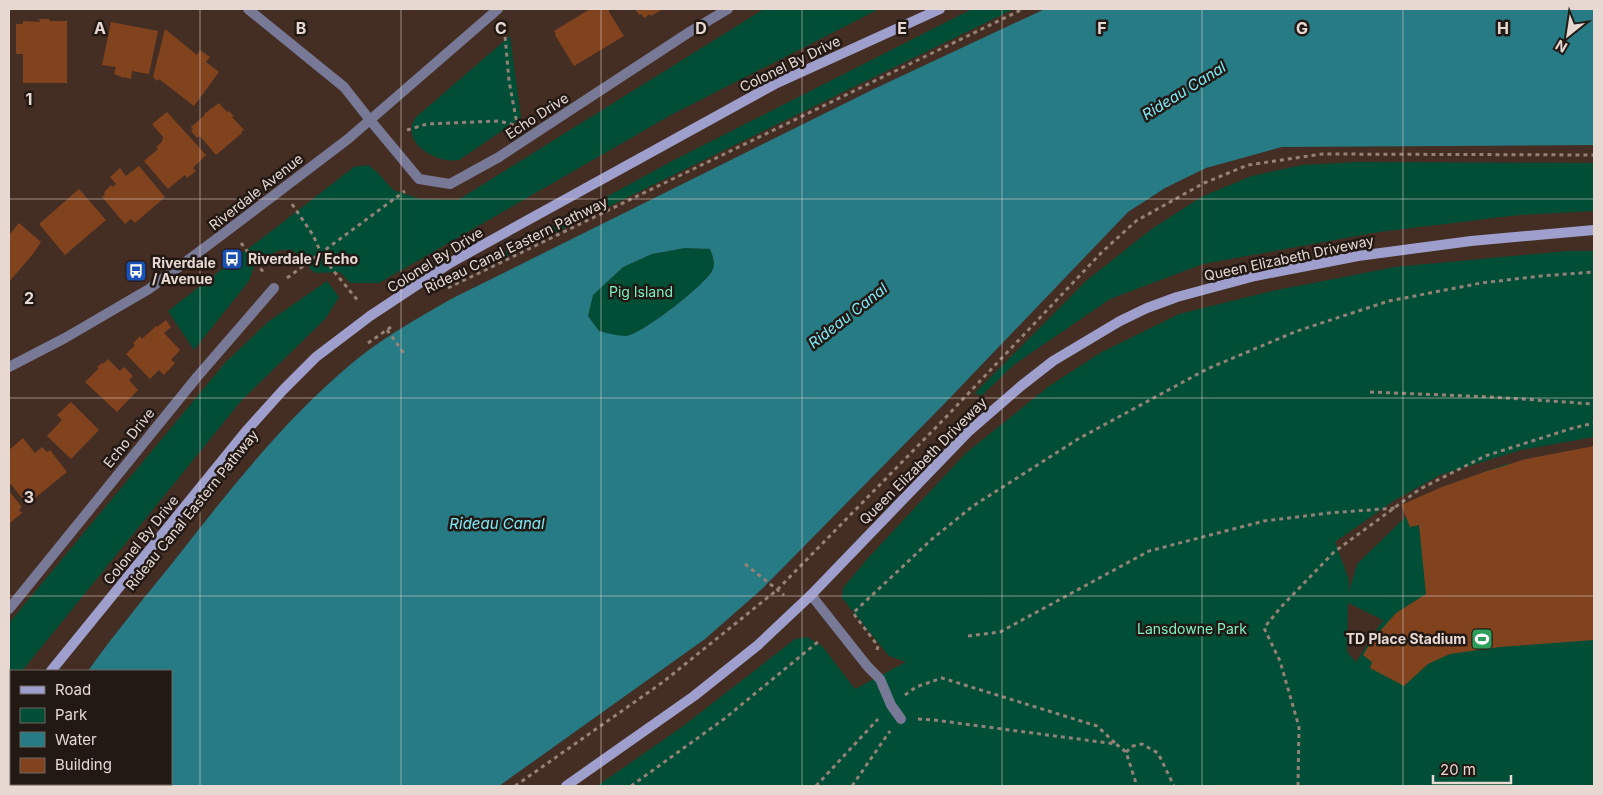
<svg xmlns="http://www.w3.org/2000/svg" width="1603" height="795" font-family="Inter,sans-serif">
  <rect width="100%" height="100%" fill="#442e23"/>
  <path fill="#014e36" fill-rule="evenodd" d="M764 9H879L671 115 379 283H350L340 272 316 273 311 270 302 257 292 250H280L267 256 254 267 249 281 194 350 168 311 354 167 368 165 377 172 393 190 420 199 458 200Z
    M972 9H1014L495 262 496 257 674 160Z
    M510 36 521 118 459 160C437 164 400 143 415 118Z
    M1358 162 1594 163V211L1519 215 1379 232 1203 264 1110 299 1015 364 981 396 975 393 1086 281 1153 228 1203 196 1252 176 1302 165Z
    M685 248 710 249C713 256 716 263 712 271 705 285 641 335 626 336 618 337 607 333 599 331L588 316 593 295 623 267 652 254Z
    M1567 251H1594V437L1521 450 1440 475 1395 500 1335 542 1349 580V592L1357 564 1423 500 1457 482 1506 464 1594 456V786H597L682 727 795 639 807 637 822 646 855 689 906 662 889 656 842 598 843 588 869 557 966 453 1048 387 1100 353 1179 314 1272 291 1395 267ZM1348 603 1383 620 1356 662 1347 652Z
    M327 281 339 297 325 319 241 401 22 671H11V684L9 687V623L225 363 268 322Z"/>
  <path fill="#267b85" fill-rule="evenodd" d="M1045 9H1594V145L1282 147 1206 168 1165 188 1128 212 946 402 762 589 705 639 499 786H9V775L11 772V784H171V671H88C115 633 145 597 174 561 228 492 284 420 351 364 382 338 418 318 453 298L876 88ZM685 248 710 249C713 257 716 263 712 271 705 285 641 335 626 336 618 336 607 333 599 331L588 316 593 295 623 267 652 254Z"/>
  <path fill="#81421e" d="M590 9H609V12L624 36 574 66 555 35 556 34 554 31Z
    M635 9H663L651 16 650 14 644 18 641 14 639 15Z
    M39 19H49L50 21H67V83H23V54H16V24H23V21L40 22Z
    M111 22 158 31 149 74 132 71 131 79 124 77V78L114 74 116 67 102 65Z
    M165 29 197 55 200 50 210 57 206 62 219 72 194 106 159 79 157 81 153 77Z
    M219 103 227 112 229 111 234 116 232 117 244 130 241 132 242 133 216 155 200 136 197 138 191 131 193 129 191 127 205 115 204 114Z
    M167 112 206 155 193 168 196 171 187 178 185 175 168 189 144 161 158 149 156 147 162 142 163 137 152 124Z
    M139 166 165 197 135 223 131 219 125 224 102 197 105 194 104 192 111 185 113 187 116 184 110 177 120 168 126 176Z
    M79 189 106 220 65 255 39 224Z
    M19 223 41 242 33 254 9 282V233L10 234Z
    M166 320 171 327 164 333 180 350 171 360 175 363 164 375 159 370 150 379 126 354 135 345 133 343 140 336 142 339 156 326 157 327Z
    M108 359 120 371 124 367 133 376 129 380 138 390 117 412 85 382 99 368 97 367 102 363 103 364Z
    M71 402 99 430 71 459 47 436 62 420 57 415Z
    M23 438 35 453 42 447 47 452 50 450 67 472 35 498 34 497 26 503 9 482V450Z
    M1594 446V640L1500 647 1450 654 1428 664 1404 686 1370 668 1372 662 1363 655 1372 640 1396 613 1426 594 1419 525 1410 527 1401 505 1442 487 1484 472 1526 459Z
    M9 491 22 507 19 510 22 513 10 523Z"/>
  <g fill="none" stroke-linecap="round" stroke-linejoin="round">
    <path stroke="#948178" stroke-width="3" stroke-dasharray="4 4" stroke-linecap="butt" d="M501 30 505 36 509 81 517 124
      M407 130 427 124 499 121 515 125
      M292 204 313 235 321 253 332 269 359 302
      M241 243 264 273
      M287 278 405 191
      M448 288 1023 9
      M387 330 406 356
      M368 343 391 327
      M1370 392 1492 397 1594 404
      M745 564 784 595
      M968 636 1000 632 1149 551 1264 521 1329 513 1396 508
      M877 650 878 646 853 613 932 539 973 506 1078 439 1207 369 1297 331 1389 301 1481 283 1541 276 1594 272
      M905 695 916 687 942 678 1097 726 1116 744
      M918 719 934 720 1116 744 1126 752 1137 786
      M1126 752 1133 746 1142 744 1158 753 1174 786
      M9 755 11 751
      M515 786 663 682 777 590 947 416 1102 252 1136 221 1204 183 1248 165 1322 154 1594 155
      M631 786 724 719 819 641
      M816 786 878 719
      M852 786 890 731
      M1298 786 1299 727 1280 661 1264 628 1281 607 1334 552 1420 489 1485 456 1573 428 1594 423"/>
    <path stroke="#787996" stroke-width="10" d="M811 595 868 667 880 679 891 705 901 719"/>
    <path stroke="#787996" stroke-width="10" d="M248 9 344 87 370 120 419 179 450 184 499 157 691 31 728 9
      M9 609 197 377 274 288"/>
    <path stroke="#787996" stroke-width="10" d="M9 367 65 338 149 289 215 240 348 139 498 9"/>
    <path stroke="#9e9fcd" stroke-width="10" d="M51 671 247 430 283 390 316 357 370 316 450 263 775 84 940 9
      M9 721 11 718
      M566 786 694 696 758 645 811 595 968 432 1021 386 1053 361 1120 321 1147 308 1177 297 1255 276 1358 256 1471 241 1594 230"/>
  </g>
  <path fill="none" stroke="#e7d9d2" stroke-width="1" stroke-opacity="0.55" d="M200 9V786M401 9V786M601 9V786M802 9V786M1002 9V786M1202 9V786M1403 9V786M9 199H1594M9 398H1594M9 596H1594"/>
  <defs>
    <g id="bus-square" transform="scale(1.125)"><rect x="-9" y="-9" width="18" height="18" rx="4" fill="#1a4fb4" stroke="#231914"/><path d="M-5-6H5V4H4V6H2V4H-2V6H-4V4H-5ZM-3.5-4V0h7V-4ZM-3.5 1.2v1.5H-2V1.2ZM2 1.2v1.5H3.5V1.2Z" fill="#fff"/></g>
    <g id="stadium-square" transform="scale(1.125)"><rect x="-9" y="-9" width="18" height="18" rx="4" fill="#2e9e5b" stroke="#231914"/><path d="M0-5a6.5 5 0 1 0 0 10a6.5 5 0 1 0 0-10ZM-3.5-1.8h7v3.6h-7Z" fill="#fff"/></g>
  </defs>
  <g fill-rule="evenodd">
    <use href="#bus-square" x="232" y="259"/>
    <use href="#bus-square" x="136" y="271"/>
    <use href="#stadium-square" x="1482" y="639"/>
  </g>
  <g text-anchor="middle" stroke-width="5" stroke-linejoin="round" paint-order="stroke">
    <g font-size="14" fill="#e7d9d2" stroke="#231914">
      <text transform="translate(790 64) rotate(-26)" y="5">Colonel By Drive</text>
      <text transform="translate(537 116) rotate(-33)" y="5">Echo Drive</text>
      <text transform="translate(256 192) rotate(-38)" y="5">Riverdale Avenue</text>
      <text transform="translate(516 245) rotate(-26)" y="5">Rideau Canal Eastern Pathway</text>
      <text transform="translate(1289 258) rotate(-12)" y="5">Queen Elizabeth Driveway</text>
      <text transform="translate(435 260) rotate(-32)" y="5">Colonel By Drive</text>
      <text transform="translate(129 438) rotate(-51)" y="5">Echo Drive</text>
      <text transform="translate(923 461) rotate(-45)" y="5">Queen Elizabeth Driveway</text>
      <text transform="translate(192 510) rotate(-51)" y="5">Rideau Canal Eastern Pathway</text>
      <text transform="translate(141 540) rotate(-51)" y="5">Colonel By Drive</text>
    </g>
    <g font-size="14" font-weight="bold" fill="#e7d9d2" stroke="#231914" text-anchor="start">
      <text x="248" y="264">Riverdale / Echo</text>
      <text x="152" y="268">Riverdale<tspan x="152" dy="16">/ Avenue</tspan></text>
      <text x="1466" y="644" text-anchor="end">TD Place Stadium</text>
    </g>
    <g font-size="14" fill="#7cf3c1" stroke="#231914">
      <text x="641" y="297">Pig Island</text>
      <text x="1192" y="634">Lansdowne Park</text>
    </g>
    <g font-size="15" font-style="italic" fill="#7ceaf9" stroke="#231914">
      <text transform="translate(1184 91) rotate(-32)" y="5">Rideau Canal</text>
      <text transform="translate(848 316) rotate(-38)" y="5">Rideau Canal</text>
      <text x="497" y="529">Rideau Canal</text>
    </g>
  </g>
  <g font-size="16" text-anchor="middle" font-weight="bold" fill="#e7d9d2" stroke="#231914" stroke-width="5" stroke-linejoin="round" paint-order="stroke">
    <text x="100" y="34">A</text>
    <text x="301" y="34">B</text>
    <text x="501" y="34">C</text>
    <text x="701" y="34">D</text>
    <text x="902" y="34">E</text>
    <text x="1102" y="34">F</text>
    <text x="1302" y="34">G</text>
    <text x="1503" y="34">H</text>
    <text x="29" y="105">1</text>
    <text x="29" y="304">2</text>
    <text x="29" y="503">3</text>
  </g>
  <rect width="1603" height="795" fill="none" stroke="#e7d9d2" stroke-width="20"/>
  <rect x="10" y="670" width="162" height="115" fill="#231914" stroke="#716660"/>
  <rect x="20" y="686" width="25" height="8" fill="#9e9fcd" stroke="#716660"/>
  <text x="55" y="695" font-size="15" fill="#e7d9d2">Road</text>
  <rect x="20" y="708" width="25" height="15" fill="#014e36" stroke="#716660"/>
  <text x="55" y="720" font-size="15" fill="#e7d9d2">Park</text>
  <rect x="20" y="732" width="25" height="15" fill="#267b85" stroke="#716660"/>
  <text x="55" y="745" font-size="15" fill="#e7d9d2">Water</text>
  <rect x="20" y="758" width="25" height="15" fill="#81421e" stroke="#716660"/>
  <text x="55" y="770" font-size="15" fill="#e7d9d2">Building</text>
  <g transform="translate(1568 35) rotate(210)" stroke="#231914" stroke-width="4" paint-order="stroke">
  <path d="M0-4L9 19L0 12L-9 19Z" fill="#e7d9d2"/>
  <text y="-8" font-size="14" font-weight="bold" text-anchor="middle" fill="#e7d9d2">N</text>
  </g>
  <path d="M1433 775v8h78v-8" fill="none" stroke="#e7d9d2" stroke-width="2.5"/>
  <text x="1440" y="775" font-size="15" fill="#e7d9d2" stroke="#231914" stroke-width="4" paint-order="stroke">20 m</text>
</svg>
